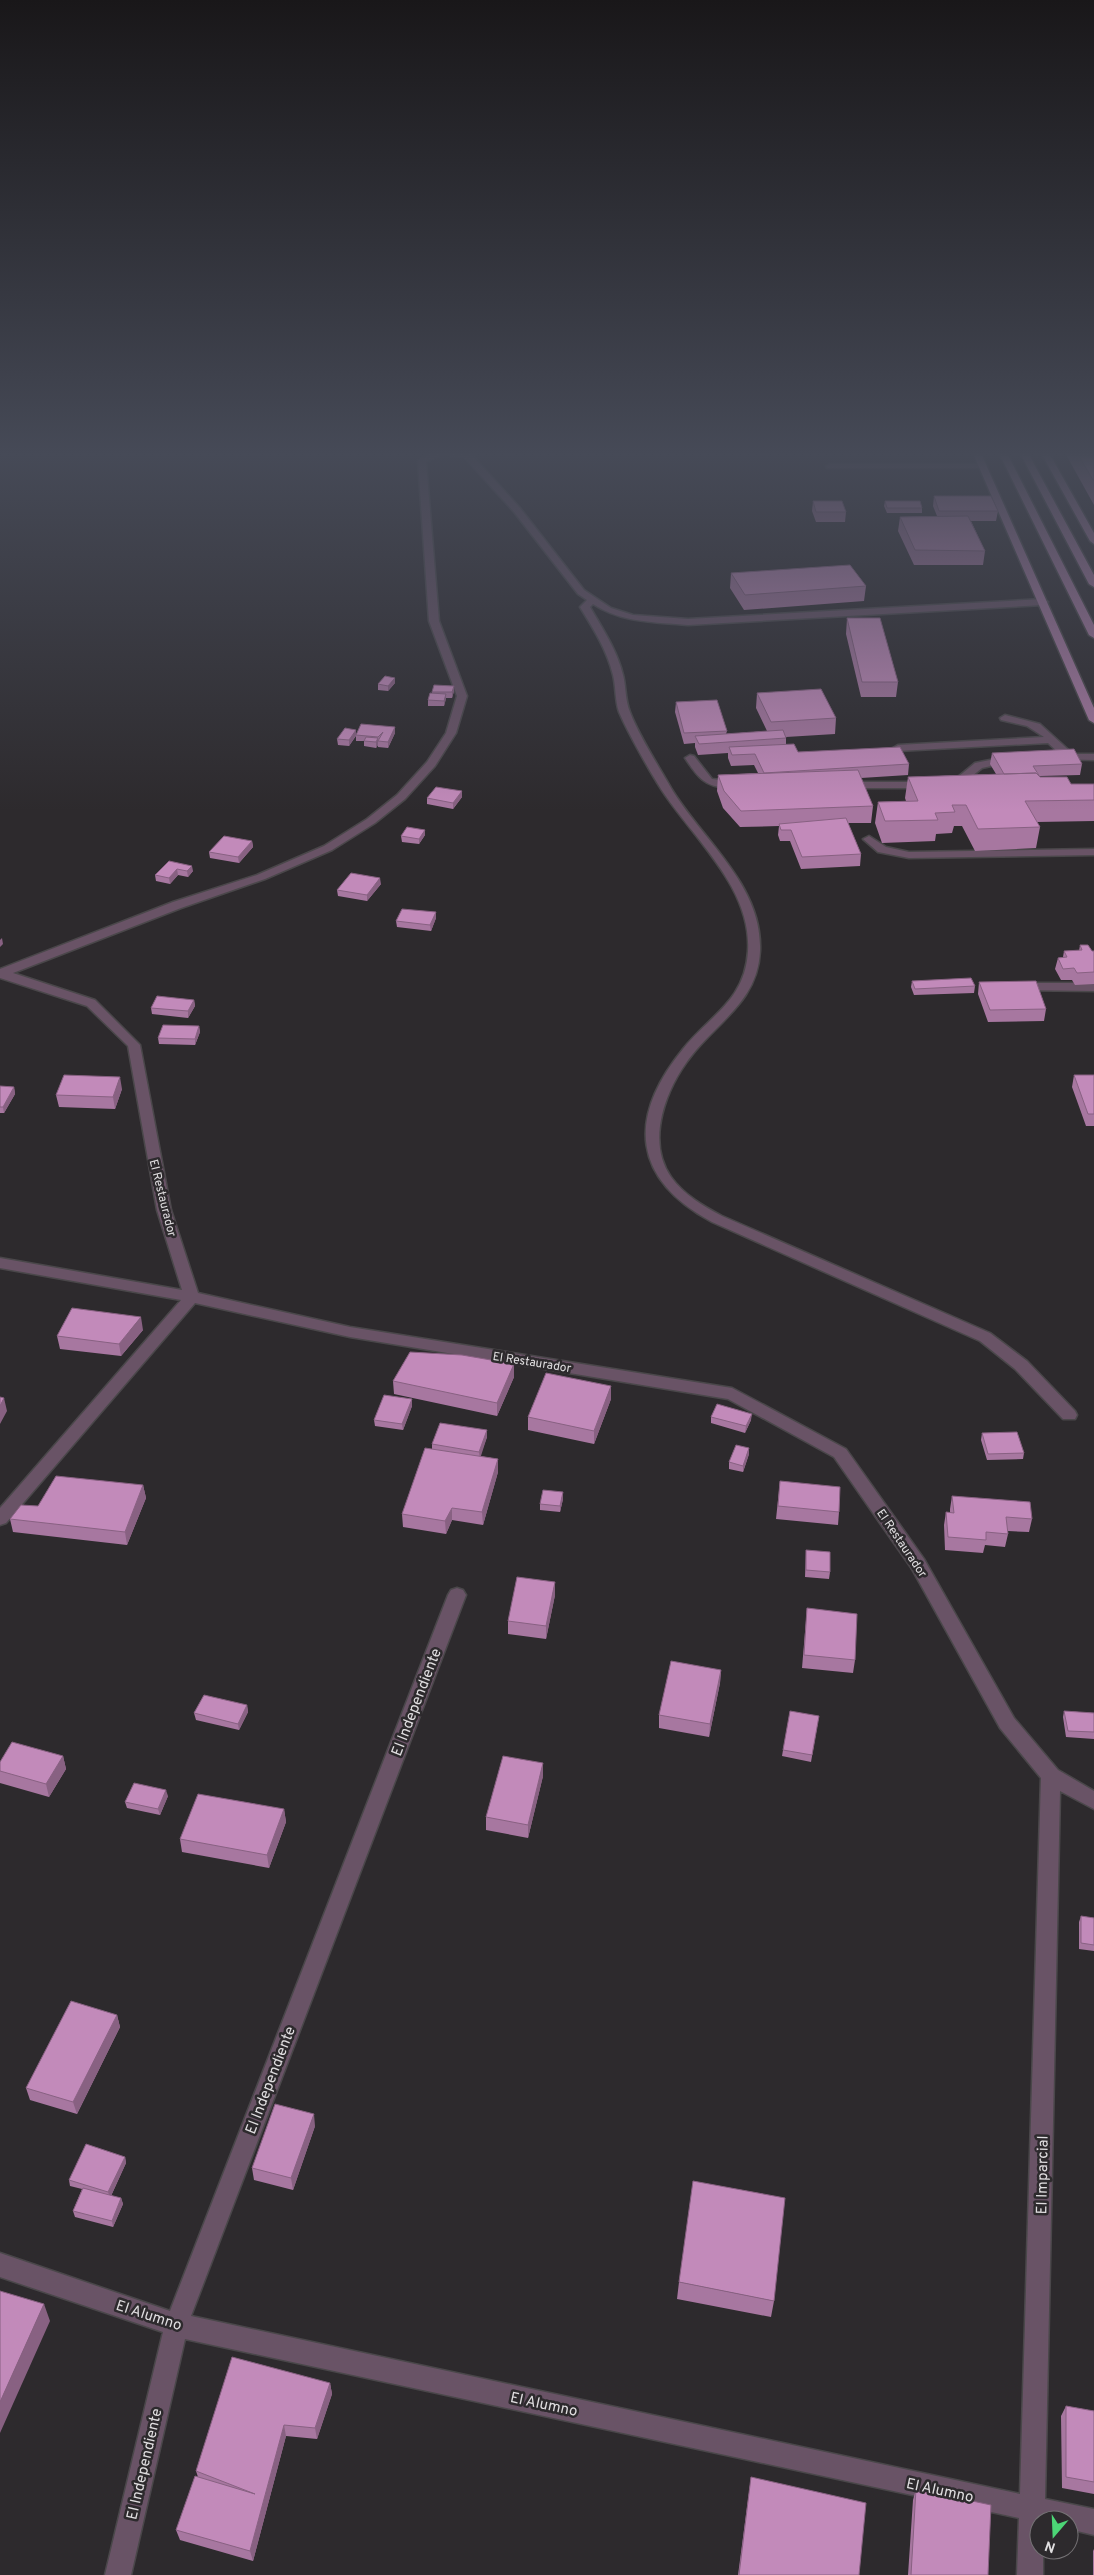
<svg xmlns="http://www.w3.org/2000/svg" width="1094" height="2575" viewBox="0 0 1094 2575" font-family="Overpass,sans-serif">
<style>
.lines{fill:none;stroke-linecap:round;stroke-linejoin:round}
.minor-casing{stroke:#4a474a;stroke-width:3}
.major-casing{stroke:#4a474a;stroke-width:3}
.minor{fill:#695366;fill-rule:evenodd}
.major{fill:#a678a0;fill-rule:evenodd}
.wall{fill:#a777a0}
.shaded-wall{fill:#886182}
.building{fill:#c28aba;stroke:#886182}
.labels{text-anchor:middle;stroke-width:5;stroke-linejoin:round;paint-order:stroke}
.street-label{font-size:12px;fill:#e0dee0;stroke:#2d2a2d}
.near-street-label{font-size:15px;fill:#e0dee0;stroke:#2d2a2d}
</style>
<rect width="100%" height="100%" fill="#2d2a2d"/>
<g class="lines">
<defs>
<path id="minor" d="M434,451h27l9,2 50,55 64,82 27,18 22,7 55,4 355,-20 5,3 -5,3 -355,20c-33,-3 -66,-2 -95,-21l-3,3c12,21 27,43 33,68 3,11 2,25 7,37 9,24 28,53 41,76 31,52 92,97 89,163 -2,49 -41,70 -68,104 -25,31 -47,85 -21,122 13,18 32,29 51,39l268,117 37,28 48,50 2,4 -2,4h-12l-48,-50 -35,-28 -268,-119c-80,-43 -85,-104 -29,-173 27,-34 62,-48 65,-98 4,-62 -53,-111 -85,-159 -13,-20 -35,-59 -44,-80 -4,-11 -3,-25 -6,-37 -6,-25 -20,-47 -33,-68l7,-7 -9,-6 -64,-82 -50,-55 -21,-3 -17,8 13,159 28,75 -11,37 -21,33 -30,33 -30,24 -43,27 -67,29 -84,29 -168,65 82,27 45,45 31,165 27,83 152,34 382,61 114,61 78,110 90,159 44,52 36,21v18l-34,-18 -15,708 49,10v26l-25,-6v-9h-30v30h4v25h-26l2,-57 -834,-179 -54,236h-26l58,-243 -163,-55v-24l170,58 278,-716 3,-5 6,-2 6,2 3,5 -275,721 829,178 21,-716 -41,-50 -88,-159 -78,-112 -106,-58 -378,-62 -155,-34 -189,220 -6,2v-17l181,-208 -181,-32v-10l182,32 -25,-80 -29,-164 -41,-40 -87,-28v-9l173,-67 84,-27 67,-29 43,-27 30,-24 30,-33 19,-29 11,-37 -28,-75 -11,-160z
M830,464h153l4,2 -4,2h-156l-1,-2z
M1005,715l35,9 33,30h21v6l-40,-1v-4l6,-1 -12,-11 -150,8 -5,-3 5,-3 146,-8 -17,-11 -26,-6 -1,-2z
M690,755l4,1 18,23 25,3 5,3c-4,4 -8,3 -14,3 -24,-1 -31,-12 -43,-30z
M1010,756l4,1v4l-32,7 -16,13 -31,7h-90l-5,-3 5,-3h90l23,-5 17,-14z
M869,836l17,11 23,5 185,-3v6l-185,3 -31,-6 -15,-13z
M1018,983h76v8l-80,-1 -2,-3 2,-3z"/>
<path id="major" d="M972,451h8l114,257v15l-5,-3z
M998,451h8l88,174v13l-5,-3z
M1019,451h8l67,124v12l-5,-3z
M1040,451h8l46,82v11l-4,-3z"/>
</defs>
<use href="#minor" class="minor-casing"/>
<use href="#major" class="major-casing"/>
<use href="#minor" class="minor"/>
<use href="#major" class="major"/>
</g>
<path class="wall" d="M1064,451h30v54z
M934,496l64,15 -2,10h-25l14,30 -2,14h-69l-16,-34 2,-14 37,-1 -4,-10z
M813,501l33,11 -1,10h-29l-4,-11z
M885,501l37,7v5h-35l-3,-7z
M731,573l135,13 -2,15 -120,9 -14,-22z
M847,618l51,64 -2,15h-35l-15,-63z
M395,683l-7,8 -10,-1v-6z
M454,686v5l-2,7h-6l-2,8h-16v-6l4,-7v-1z
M757,693l79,25 -1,16 -49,3v7l12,8 111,12 -1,11 -47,3 12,28 -2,17h-23l13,31 -1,12 -59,3 -11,-28h-10l-2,-6 1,-9 -39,1 -17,-19 -6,-17 1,-16 40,-2 -4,-8 -23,1 -3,-8v-5l-30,2 -3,-8v-4l-11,1 -9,-32 1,-10 51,29 -1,3 41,-3 -11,-23z
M395,727v6l-7,15 -10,-1v-2l-2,3 -12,-2v-5h-8v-5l-7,10 -11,-1 -1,-6 19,-9v4z
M992,753l90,11 -2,11 -40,1v1l31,7h23v37l-57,1 3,5 -4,21 -61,3 -13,-25h-8l-2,7 -16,1 -1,7 -53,2 -7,-20 3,-21 28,-1 -1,-3 3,-21 88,-3 -6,-10z
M462,791v6l-9,12 -26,-5v-6z
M425,835l-6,9 -17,-2 -1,-6z
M252,841l1,6 -14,16 -29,-5 -1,-6z
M169,861l24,10 -5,6 -10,-2 -8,9 -14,-3 -1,-6z
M381,884l-14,17 -29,-5 -1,-6z
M436,912v6l-5,13 -34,-4 -1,-6z
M1080,945l12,6h2v33l-19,1 -3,-5h-11l-6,-11 3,-11 5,-1 1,-6h15z
M912,981l63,5 -1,7 -60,2 -3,-8z
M979,982l67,27 -2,12 -56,1 -10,-28z
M194,1000l1,6 -7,12 -36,-4 -1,-6z
M199,1026l1,6 -5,13 -36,-1 -1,-6z
M1074,1075h20v51h-8l-14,-39z
M0,1086l14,1 1,7 -11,19h-4z
M122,1089l-7,20 -56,-2 -3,-12z
M143,1330l-22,26 -61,-7 -3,-13z
M514,1377l-17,39 -103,-22 -1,-13z
M412,1399v7l-9,24 -28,-4 -1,-6z
M611,1399l-17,45 -66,-14v-13z
M711,1417l40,3 -6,13 -34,-10z
M487,1430v7l-7,19 18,3v13l-15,53 -31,-5 -6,14 -43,-7 -1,-13 30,-65v-5z
M982,1433l42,20 -1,6 -36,1 -6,-20z
M749,1454l-6,18 -14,-3v-7z
M780,1481l59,31 -1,13 -62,-6z
M143,1485l3,13 -19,47 -114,-13 -3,-13 28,-13z
M952,1496l80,23 -3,13 -21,-1v3l-3,13 -20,-2 -2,8 -38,-3 -1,-25 2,-13 4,1v-4z
M563,1499l-3,13 -20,-2v-6z
M806,1550l24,22 -1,7 -24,-2z
M555,1595l-9,44 -38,-5v-13z
M807,1608l48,52 -2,13 -51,-5z
M721,1670l-1,13 -11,54 -50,-9v-13z
M247,1705l1,7 -9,18 -43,-10 -2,-7z
M1064,1711l30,2v26l-28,-2 -3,-20z
M819,1716l-8,46 -29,-6 1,-6z
M63,1756l3,13 -17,28 -49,-14v-21z
M543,1776l-15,62 -42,-8v-13z
M168,1796l-8,19 -33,-7 -2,-6z
M284,1809l2,13 -17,46 -87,-16 -2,-13z
M1081,1916l13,2v33l-15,-2v-27z
M117,2015l3,12 -43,87 -47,-14 -4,-12z
M315,2126l-22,64 -39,-10 -2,-12z
M125,2157l1,6 -15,33 10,2 2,6 -10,23 -38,-10 -2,-6 9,-22 -12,-3 -1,-6z
M679,2282l95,19 -3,16 -94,-18z
M330,2383l2,11 -15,45 -31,-3 -33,125 -73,-21 -4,-10 22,-53 -2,-6z
M1066,2406l28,5v83l-32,-6 -1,-72z
M751,2477l108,98h-121z
M916,2489l72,86h-80l5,-75z
M1094,2549v26h-1v-24z"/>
<path class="shaded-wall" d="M395,678v5l-7,8v-5z
M454,686v5l-2,7v-6z
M446,694v5l-2,7v-5z
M395,727v6l-7,15v-6z
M356,730v5l-7,11v-6z
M378,738v7l-2,3v-6z
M462,791v6l-9,12v-6z
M425,830v5l-6,9v-5z
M252,841l1,6 -14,16 -1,-6z
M192,866l1,5 -5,6 -1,-6z
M177,869l1,6 -8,9 -1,-6z
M380,878l1,6 -14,17v-6z
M436,912v6l-5,13 -1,-6z
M2,938l1,6 -3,3v-7z
M194,1000l1,6 -7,12v-7z
M199,1026l1,6 -5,13v-6z
M120,1077l2,12 -7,20 -2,-12z
M14,1087l1,7 -11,19 -1,-6z
M141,1317l2,13 -22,26 -2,-12z
M514,1364v13l-17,39v-13z
M611,1386v13l-17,45v-13z
M4,1398l3,13 -7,13v-18z
M412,1399v7l-9,24 -1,-6z
M752,1414l-1,6 -6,13 1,-7z
M487,1430v7l-7,22 -1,-7z
M749,1448v6l-6,18v-6z
M498,1459v13l-15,53 -1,-13z
M143,1485l3,13 -19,47 -2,-13z
M563,1492v7l-3,13v-6z
M452,1508v12l-6,14 -1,-13z
M555,1582v13l-9,44v-13z
M721,1670l-1,13 -11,54 1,-13z
M247,1705l1,7 -9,18 -1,-6z
M63,1756l3,13 -17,28 -3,-13z
M543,1763v13l-15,62v-13z
M166,1790l2,6 -8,19 -2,-6z
M284,1809l2,13 -17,46 -2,-13z
M117,2015l3,12 -43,87 -4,-12z
M314,2114l1,12 -22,64 -2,-12z
M125,2157l1,6 -16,35 -2,-6z
M121,2198l2,6 -10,23 -1,-6z
M44,2304l6,17 -50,112v-31z
M330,2383l2,11 -15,45 -2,-11z
M284,2425l2,11 -33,125 -3,-10z"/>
<path class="building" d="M1076,451h18v29h-1z
M934,496h57l7,15h-59z
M813,501h29l4,11h-30z
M885,501h35l2,7h-35z
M968,516l17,35 -70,-1 -15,-33z
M850,565l16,21 -121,9 -14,-22z
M847,618h33l18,64h-36z
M385,676l10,2 -7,8 -10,-2z
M434,685l20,1 -2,6h-20z
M821,689l15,29 -65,4 -14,-29z
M430,693l16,1 -2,7 -16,-1z
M717,700l10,31 -43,2 -8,-31z
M361,724l34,3 -7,15 -10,-1 5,-9 -5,5 -22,-2z
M345,728l11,2 -7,10 -12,-1z
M783,730l3,8 -87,6 -4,-8z
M366,737l12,1 -2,4 -12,-1z
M794,744l4,8 102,-5 9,17 -145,9 -9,-19 -23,1 -3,-8z
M1074,749l8,15 -49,2 7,11 -4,-4 -32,1 -12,-21z
M858,770l15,36 -132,5 -17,-20 -6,-16z
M1036,773l4,4h27l4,7h23v16l-69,1 15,26 -62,2 -12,-24h-14l3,7 -20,1 3,7 -53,1 -7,-19 40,-1 -10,-24z
M436,787l26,4 -9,12 -26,-5z
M846,818l15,36 -59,3 -11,-27h-10l-2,-6z
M407,827l18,3 -6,9 -18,-3z
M224,836l28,5 -14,16 -29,-5z
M169,861l23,5 -5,5 -10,-2 -8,9 -14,-3z
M351,873l29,5 -13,17 -30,-5z
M402,909l34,3 -6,13 -34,-4z
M1080,945h8l4,6h2v21l-17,1 -3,-5 -11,1 -5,-11 9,-1 -3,-6 18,-1z
M971,978l4,8 -60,3 -3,-8z
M1036,981l10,28 -56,1 -11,-28z
M157,996l37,4 -6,11 -37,-3z
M163,1025l36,1 -4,13 -37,-1z
M64,1075l56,2 -7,20 -57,-2z
M1074,1075h20v39h-6z
M0,1086l14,1 -11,20h-3z
M72,1308l69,9 -22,27 -62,-8z
M410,1352l52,3 52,9 -17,39 -104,-22z
M546,1373l65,13 -17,45 -66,-14z
M384,1395l28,4 -10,25 -28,-4z
M0,1397l4,1 -4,8z
M717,1404l35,10 -6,12 -35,-9z
M440,1423l47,7 -8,22 -47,-8z
M1017,1432l7,21 -36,1 -6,-21z
M736,1445l13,3 -6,18 -14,-4z
M425,1448l73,11 -16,53 -30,-4 -7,13 -43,-7z
M56,1476l87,9 -18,47 -115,-13 11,-14 17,1z
M780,1481l60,6 -1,25 -61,-6z
M543,1490l20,2 -3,14 -20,-2z
M952,1496l78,6 2,17 -26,-2 2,17 -22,-2v8l-38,-3 -2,-25 8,1z
M806,1550l24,2v20l-24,-2z
M517,1577l38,5 -9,44 -38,-5z
M807,1608l50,6 -2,46 -51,-5z
M671,1661l50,9 -11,54 -51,-9z
M204,1695l43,10 -9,19 -44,-11z
M790,1711l29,5 -7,39 -29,-5z
M1064,1711l30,2v19l-26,-1z
M12,1742l51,14 -17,28 -46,-13v-9z
M503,1756l40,7 -15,62 -42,-8z
M134,1783l32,7 -8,19 -33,-7z
M198,1794l86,15 -17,46 -87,-16z
M1081,1916l13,2v27l-13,-2z
M71,2001l46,14 -44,87 -47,-14z
M275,2104l39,10 -23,64 -39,-10z
M86,2144l39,13 -17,35 -39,-12z
M693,2181l92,17 -11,103 -95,-19z
M83,2188l38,10 -9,23 -39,-10z
M0,2291l44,13 -44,98z
M232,2357l98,26 -15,45 -31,-3 -34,126 -74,-21 19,-54 60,18 -59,-23z
M1066,2406l28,5v71l-28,-5z
M751,2477l115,26 -7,72h-120z
M916,2489l75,16 -3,70h-77z"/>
<linearGradient id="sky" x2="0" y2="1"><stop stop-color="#191719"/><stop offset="0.56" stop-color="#464a57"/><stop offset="1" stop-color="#464a57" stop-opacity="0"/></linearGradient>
<rect width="1094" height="811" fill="url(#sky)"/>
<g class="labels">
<g class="street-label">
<text transform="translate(163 1198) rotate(76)" y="4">El Restaurador</text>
<text transform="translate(532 1362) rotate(9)" y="4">El Restaurador</text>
<text transform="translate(902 1543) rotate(56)" y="4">El Restaurador</text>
</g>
<g class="near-street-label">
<text transform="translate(416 1702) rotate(-69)" y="5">El Independiente</text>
<text transform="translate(270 2080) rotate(-69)" y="5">El Independiente</text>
<text transform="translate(1042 2175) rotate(-89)" y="5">El Imparcial</text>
<text transform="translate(149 2315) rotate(18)" y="5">El Alumno</text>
<text transform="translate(544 2404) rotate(12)" y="5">El Alumno</text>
<text transform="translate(144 2464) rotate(-77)" y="5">El Independiente</text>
<text transform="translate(940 2490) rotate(12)" y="5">El Alumno</text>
</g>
</g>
<g transform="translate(1054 2535) rotate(199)"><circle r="24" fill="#2d2a2d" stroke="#757275"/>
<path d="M0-4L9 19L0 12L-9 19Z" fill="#4cd676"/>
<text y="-8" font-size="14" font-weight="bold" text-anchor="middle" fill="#e0dee0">N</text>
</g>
</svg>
